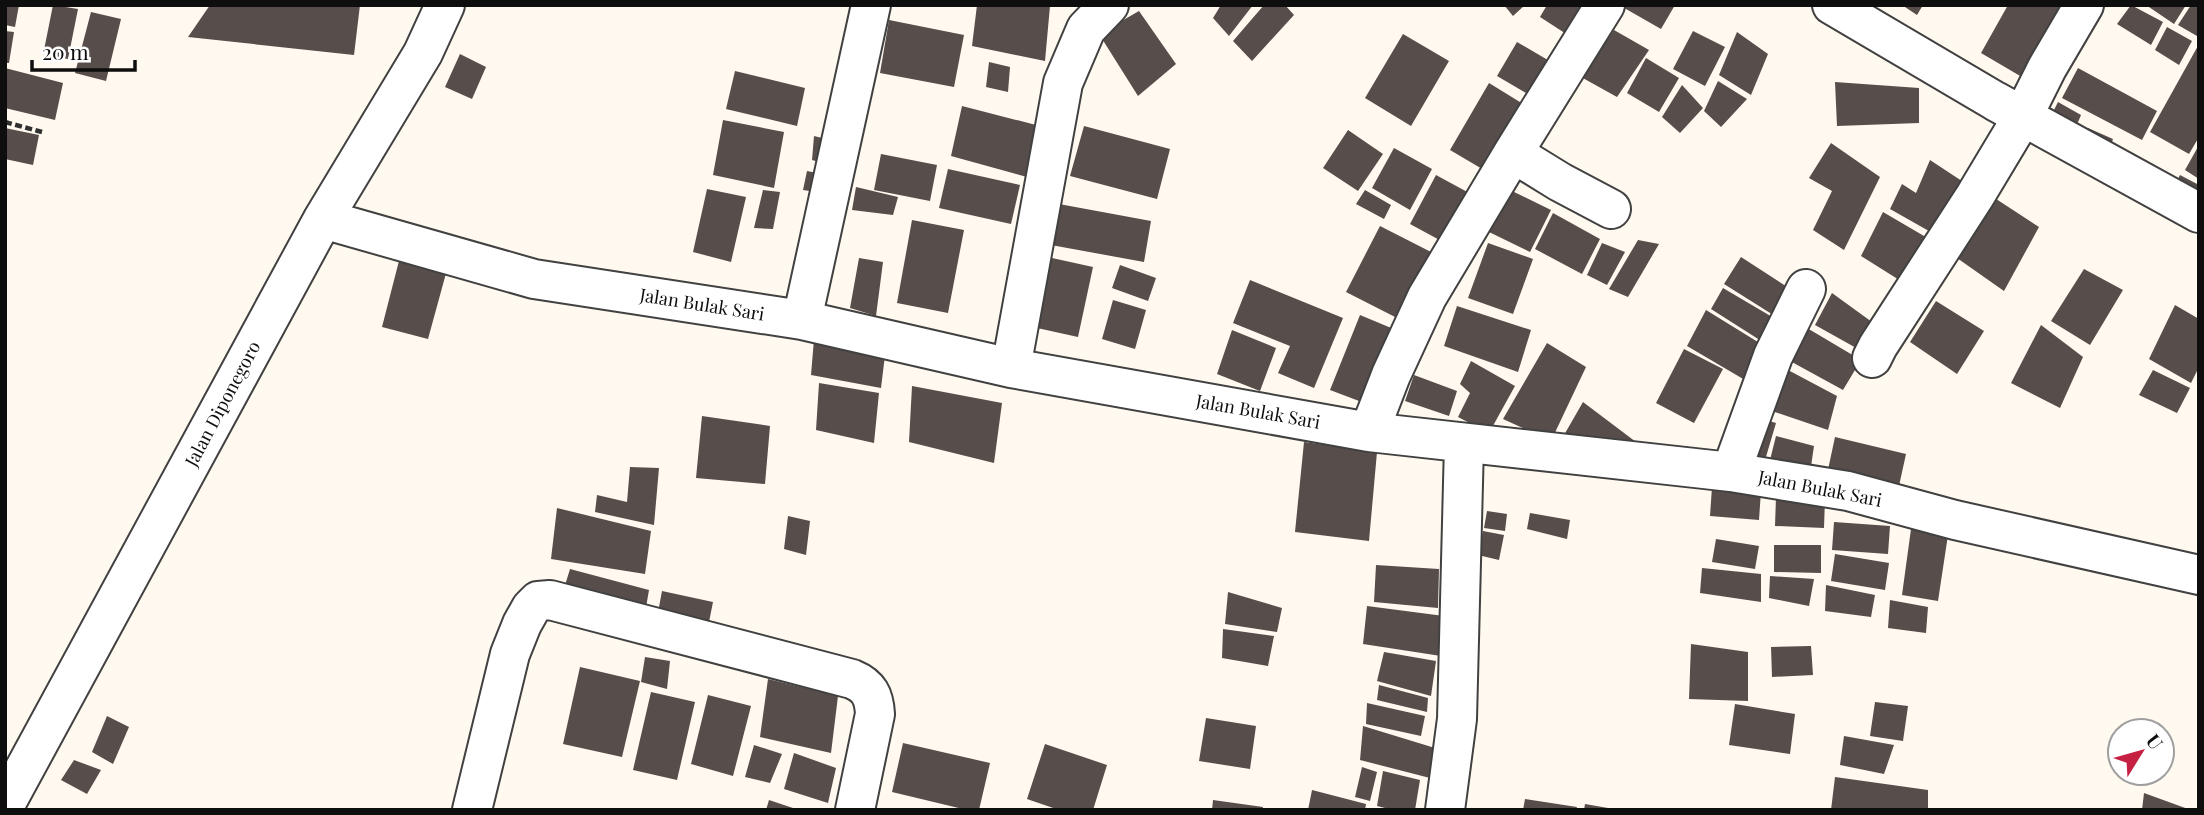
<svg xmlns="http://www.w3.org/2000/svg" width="2204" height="815" viewBox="0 0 2204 815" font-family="'Playfair Display',serif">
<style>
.building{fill:#574d4a}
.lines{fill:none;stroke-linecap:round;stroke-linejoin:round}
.minor-casing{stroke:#414141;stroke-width:42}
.path{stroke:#303030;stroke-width:4.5;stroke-dasharray:7 3.5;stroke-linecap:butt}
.minor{stroke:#fff;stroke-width:38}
.labels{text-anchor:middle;stroke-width:7;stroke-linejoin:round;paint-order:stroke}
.street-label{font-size:18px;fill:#0e0e0e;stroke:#fff}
</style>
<rect width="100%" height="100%" fill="#fff9ef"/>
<path class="building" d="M5,5h14l-4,22 -10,-2z
M53,5l25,4 -10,50 -25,-4z
M210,5h150l-6,50 -166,-18z
M977,5l73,1 -5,55 -73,-15z
M1221,5h32l-24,31 -16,-18z
M1264,5h21l9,10 -42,46 -19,-20z
M1504,5h21l-12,11z
M1547,5h48l-21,34 -34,-22z
M1619,5h56l-14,24z
M1902,5h21l-6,10z
M2008,5h61l-42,75 -46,-27z
M2131,5l32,17 -12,23 -34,-21z
M2146,5h40l-12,19z
M2191,5h8v27l-2,4 -19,-11z
M1139,11l37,53 -38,32 -39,-62z
M91,12l30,7 -15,62 -31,-8z
M889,20l75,15 -10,52 -74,-14z
M2167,27l25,14 -13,24 -24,-15z
M1614,30l35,20 -32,47 -36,-20z
M5,31l9,1 -5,31h-4z
M1693,31l32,16 -20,39 -32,-17z
M1737,32l31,22 -17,41 -32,-20z
M1403,34l46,27 -38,65 -46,-28z
M1517,42l41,24 -20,34 -41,-24z
M2199,44v93l-10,17 -39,-22z
M460,54l26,13 -14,32 -27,-12z
M1646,58l33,20 -20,34 -32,-19z
M989,62l21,5 -2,25 -22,-5z
M5,68l58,15 -8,37 -50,-12z
M2078,68l79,43 -15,29 -80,-42z
M735,71l70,17 -8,38 -71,-17z
M1718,81l29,18 -26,28 -17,-16z
M1835,82l84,6v35l-82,3z
M1489,83l39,24 -39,66 -39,-23z
M1682,85l21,23 -23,25 -18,-16z
M2058,102l23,13 -8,19 -25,-12z
M962,106l74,19 -9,52 -76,-21z
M723,120l61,12 -10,56 -61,-13z
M1084,126l86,23 -13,50 -87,-23z
M5,128l34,7 -6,30 -28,-6z
M2088,128l25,11 -7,19 -25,-13z
M1348,130l35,24 -25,37 -35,-23z
M814,136l20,5 -4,24 -18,-5z
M1831,143l49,34 -36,73 -31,-20 19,-39 -23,-13z
M2199,145v34l-14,-9z
M1394,148l38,21 -22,41 -38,-22z
M881,154l56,11 -7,36 -56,-11z
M1930,160l41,27 -28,52 -53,-30 12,-25 14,9z
M948,169l72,16 -9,39 -72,-16z
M807,171l20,4 -3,18 -21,-3z
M1436,175l35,19 -26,49 -35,-19z
M2180,175l19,10v21l-28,-13z
M856,187l42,10 -5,18 -41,-5z
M707,189l39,8 -15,65 -38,-10z
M763,190l17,2 -7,37 -19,-1z
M1365,190l26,15 -7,14 -28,-15z
M1510,190l41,20 -21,42 -41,-20z
M1987,193l52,34 -35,64 -57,-40z
M1059,204l92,17 -7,41 -93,-17z
M1883,212l53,31 -24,45 -51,-32z
M1553,213l47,26 -18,35 -47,-25z
M912,220l52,10 -16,83 -51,-10z
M1380,226l53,27 -34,66 -53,-27z
M1638,240l21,4 -31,53 -19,-8z
M1488,243l45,16 -20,55 -45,-16z
M1602,243l23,9 -18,33 -20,-10z
M401,253l47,13 -20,73 -46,-12z
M1043,256l50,11 -15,70 -50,-11z
M1741,257l54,35 -14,28 -57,-36z
M859,258l24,4 -7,54 -26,-8z
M1120,265l36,13 -8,23 -36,-13z
M2084,269l39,21 -33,55 -39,-24z
M1250,280l93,38 -29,70 -36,-15 12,-27 -57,-23z
M1723,288l56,33 -13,23 -55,-35z
M1832,293l51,37 -16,24 -52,-29z
M1113,300l33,10 -11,39 -33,-10z
M1936,301l48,30 -27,43 -47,-32z
M2175,305l24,14v48l-8,16 -42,-24z
M1457,306l74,24 -13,42 -74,-26z
M1706,310l60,37 -16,36 -63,-37z
M1360,315l36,15 -29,74 -37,-14z
M2041,325l42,32 -23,51 -49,-25z
M1807,328l54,32 -18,30 -53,-29z
M1232,330l44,18 -16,43 -43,-17z
M814,339l71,16 -4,33 -70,-13z
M1547,343l39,24 -35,74 -48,-22z
M1684,349l39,20 -29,54 -38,-20z
M1471,361l44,25 -26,47 -31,-16 12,-24 -10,-9z
M1788,370l49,26 -9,34 -56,-19z
M2153,370l37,18 -13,25 -38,-18z
M1414,375l43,16 -8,25 -44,-15z
M819,383l60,10 -5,50 -58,-13z
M912,386l90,17 -8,60 -85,-21z
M1583,402l53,40 -7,12 -69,-12z
M702,416l68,10 -5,58 -69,-6z
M1759,418l17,5 -13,44 -18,-5z
M1776,436l38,10 -5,34 -42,-8z
M1835,437l71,17 -9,41 -71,-16z
M1304,442l73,10 -8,89 -74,-9z
M630,467l29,1 -5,57 -59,-13 2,-17 30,7z
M1712,487l49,4 -2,29 -49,-4z
M1776,497l49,1 -1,30 -49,-2z
M557,508l94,23 -6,43 -94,-15z
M1487,511l20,3 -2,17 -21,-3z
M1530,513l40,7 -3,19 -40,-10z
M788,516l22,5 -4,34 -22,-6z
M1834,522l56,4 -2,28 -56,-4z
M1911,529l37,6 -10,66 -36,-6z
M1483,531l21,4 -5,25 -21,-5z
M1716,539l43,7 -4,23 -43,-7z
M1774,545h47v28l-47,-1z
M1835,554l54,9 -4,27 -54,-9z
M1376,565l63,4 -1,39 -64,-6z
M1702,568l59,6v28l-61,-9z
M570,569l79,21 -5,29 -82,-24z
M1770,576l44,3 -5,27 -40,-8z
M1826,585l49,10 -4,22 -46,-6z
M662,591l51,11 -7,35 -50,-14z
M1228,592l54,16 -5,24 -52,-8z
M1890,600l38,7 -2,26 -38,-5z
M1367,606l77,10 -3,40 -78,-12z
M1223,629l51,7 -6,30 -46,-8z
M1691,644l57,8v49l-59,-2z
M1811,646l2,29 -41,2 -1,-30z
M1384,652l52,9 -5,35 -54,-15z
M645,657l25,4 -3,28 -26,-7z
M580,667l60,14 -18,76 -59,-13z
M768,679l70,17 -7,57 -71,-16z
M1379,685l49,13 -1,14 -50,-12z
M651,692l44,10 -18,78 -44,-10z
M708,695l43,11 -18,70 -42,-12z
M1875,702l33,4 -5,35 -33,-5z
M1367,703l58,13 -4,20 -55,-12z
M1735,704l60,10 -5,40 -61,-9z
M107,716l22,11 -16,37 -21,-12z
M1206,718l50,8 -6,43 -51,-8z
M1363,726l72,22 -5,30 -70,-18z
M1844,736l50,9 -10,29 -44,-9z
M903,743l87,20 -11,47h-12l-75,-18z
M1045,744l62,21 -14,45h-34l-32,-11z
M754,745l28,9 -12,29 -25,-6z
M794,753l42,15 -8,35 -44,-14z
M74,760l27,10 -14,24 -26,-14z
M1362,767l15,5 -7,29 -15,-4z
M1383,771l37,9 -5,30h-22l-16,-4z
M1835,777l93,13v20h-97z
M1312,790l54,14 -1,6h-57z
M2144,793l44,16v1h-46z
M1525,799l52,8 -1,3h-53z
M769,800l27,9v1h-30z
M1213,800l50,7 -1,3h-50z
M1585,804l23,4 -1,2h-23z"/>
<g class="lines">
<defs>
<path id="minor" d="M1832,5l163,96 204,112
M1513,153l47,29 51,27
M323,219l211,60 268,41 209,48 358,64 362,40 117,19 107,29 244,55
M802,320l69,-315
M1872,358l6,-12 97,-150 48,-80 24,-48 37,-63
M1011,368l52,-285 23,-54 23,-24
M1369,432l22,-57 36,-78 86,-144 92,-148
M1731,472l42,-116 33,-67
M5,805l318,-586 100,-166 22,-48
M472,810l38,-156 12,-30 9,-16 7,-7 12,-1 302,79c17,7 22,17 23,35l-20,96
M1445,810l12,-91 7,-275"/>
</defs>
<use href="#minor" class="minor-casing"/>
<path class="path" d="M5,122l37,10"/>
<use href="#minor" class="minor"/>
</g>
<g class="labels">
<g class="street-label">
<text transform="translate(702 305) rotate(9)" y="6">Jalan Bulak Sari</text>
<text transform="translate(223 404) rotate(-62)" y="6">Jalan Diponegoro</text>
<text transform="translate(1258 412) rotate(10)" y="6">Jalan Bulak Sari</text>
<text transform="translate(1820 489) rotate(11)" y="6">Jalan Bulak Sari</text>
</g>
</g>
<rect width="2204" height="815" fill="none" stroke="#0e0e0e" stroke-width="14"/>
<g transform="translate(2141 752) rotate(53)"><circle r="33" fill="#ffffff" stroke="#9f9f9f" stroke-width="2"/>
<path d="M0-5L12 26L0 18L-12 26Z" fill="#c51f41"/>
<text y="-10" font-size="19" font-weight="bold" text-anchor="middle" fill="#0e0e0e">U</text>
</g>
<path d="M32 60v10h103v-10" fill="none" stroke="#0e0e0e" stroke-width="3.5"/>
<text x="42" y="60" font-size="21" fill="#0e0e0e" stroke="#ffffff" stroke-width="5" paint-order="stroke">20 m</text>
</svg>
